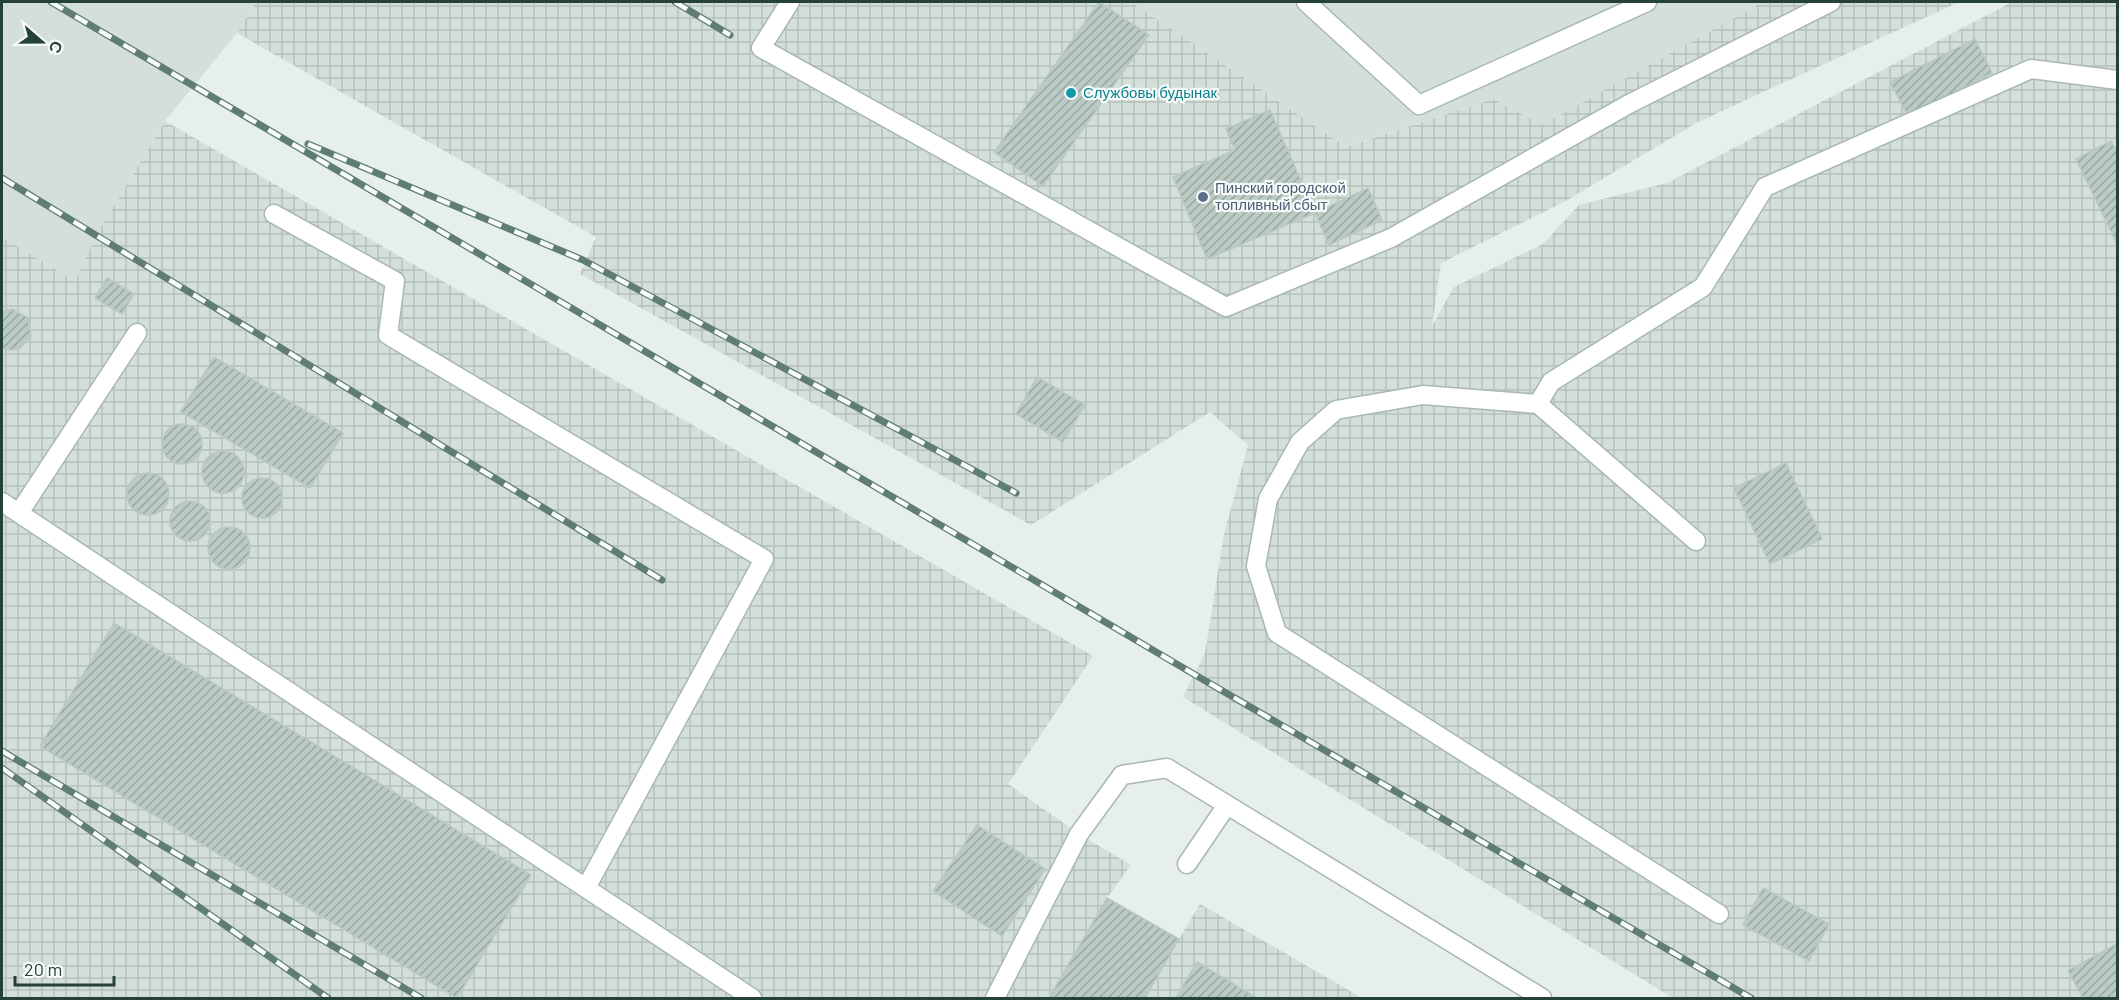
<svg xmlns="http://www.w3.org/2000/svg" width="2119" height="1000" viewBox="0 0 2119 1000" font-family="Barlow,sans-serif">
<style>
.built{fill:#d4dfda}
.industrial{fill:url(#industrial-grid)}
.building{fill:url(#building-hatch);stroke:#b8c9c2;stroke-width:1.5}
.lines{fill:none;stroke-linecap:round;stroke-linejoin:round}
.minor-casing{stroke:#a8b8b2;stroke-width:21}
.minor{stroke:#fff;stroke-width:18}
.rail-casing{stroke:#5f7d75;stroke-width:7}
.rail{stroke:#f7fbf9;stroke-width:4.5;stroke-dasharray:14;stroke-linecap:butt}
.culture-dot{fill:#0f9aa8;stroke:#f7fbf9;stroke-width:2}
.service-dot{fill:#5c6f8a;stroke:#f7fbf9;stroke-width:2}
.labels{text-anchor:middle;stroke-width:4.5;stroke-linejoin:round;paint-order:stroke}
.culture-label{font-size:15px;fill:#0d838f;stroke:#f7fbf9;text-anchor:start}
.service-label{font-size:15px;fill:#4e5e75;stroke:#f7fbf9;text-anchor:start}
</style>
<defs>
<pattern id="industrial-grid" width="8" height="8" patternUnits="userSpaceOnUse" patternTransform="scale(1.5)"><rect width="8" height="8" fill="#d4dfda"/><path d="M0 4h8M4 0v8" fill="none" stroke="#b6c1bc"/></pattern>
<pattern id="building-hatch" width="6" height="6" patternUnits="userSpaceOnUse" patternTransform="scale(1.5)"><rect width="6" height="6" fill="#bbcac4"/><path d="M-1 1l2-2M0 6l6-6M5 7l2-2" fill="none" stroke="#98a6a0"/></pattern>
</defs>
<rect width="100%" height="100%" fill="#e6efeb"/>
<path class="built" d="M2,2h254l-19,31 -72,88 -69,115 -21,45 -73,-44z
M1131,2h632l-221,124 -49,-27 -148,48z"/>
<path class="industrial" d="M256,2h875l215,145 147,-48 49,26 221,-123h196l-261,120 -134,80 -123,61 -9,63 22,-39 89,-43 36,-39 88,-22 345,-181h105v996h-444l-490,-301 22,-44 19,-119 24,-89 -38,-33 -179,113 -451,-251 16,-37 -359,-204z
M165,121l928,535 -85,128 71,50 52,31 -24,33 72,41 21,-35 162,94h-1360v-761l73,44 21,-45z"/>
<path class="building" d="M1099,2l50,33 -106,151 -49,-34z
M1975,39l17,34 -84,43 -18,-34z
M1270,110l45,103 -108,46 -34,-82 62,-27 -9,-21z
M2111,141l7,14v91l-42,-87z
M1368,188l14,32 -53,25 -14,-32z
M107,278l27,16 -12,20 -27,-16z
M12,309l16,9 3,18 -12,13 -9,1 -8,-2v-36z
M214,357l129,76 -33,55 -129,-76z
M1037,377l48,28 -22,37 -47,-28z
M162 444a20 20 0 1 1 40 0a20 20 0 1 1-40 0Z
M202 472a21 21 0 1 1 42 0a21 21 0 1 1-42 0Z
M1786,463l36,76 -52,25 -36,-76z
M127 494a21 21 0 1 1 42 0a21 21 0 1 1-42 0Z
M242 498a20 20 0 1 1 40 0a20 20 0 1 1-40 0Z
M170 521a20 20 0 1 1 40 0a20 20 0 1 1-40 0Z
M208 548a21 21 0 1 1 42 0a21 21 0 1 1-42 0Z
M114,623l417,252 -74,123 -417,-252z
M977,825l68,44 -43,67 -69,-45z
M1763,888l66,36 -20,37 -66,-36z
M1107,898l72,41 -34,59h-96z
M2118,943v55h-35l-15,-27z
M1197,962l60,36h-81z"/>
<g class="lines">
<defs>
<path id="minor" d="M790,2l-29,46 465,259 165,-69 238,-134 202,-102
M1306,2l113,103 228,-103
M274,214l121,67 -7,54 376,224 -178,329
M1538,404l-115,-9 -87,15 -36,32 -32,57 -12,67 21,67 442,281
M2,502l750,496
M19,513l118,-180
M1696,541l-158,-137 13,-22 152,-95 62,-100 266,-118 87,11
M1187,864l40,-59
M995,998l84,-164 43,-59 45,-7 375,230"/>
</defs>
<use href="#minor" class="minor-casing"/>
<use href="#minor" class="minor"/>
<defs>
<path id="rail" d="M51,2l1146,674 554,322
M675,2l55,33
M308,144l275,116 433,233
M2,178l660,402
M2,751l419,247
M2,768l326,230"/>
</defs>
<use href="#rail" class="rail-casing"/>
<use href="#rail" class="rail"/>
</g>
<circle class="culture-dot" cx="1071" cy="93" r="6"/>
<circle class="service-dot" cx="1203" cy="197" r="6"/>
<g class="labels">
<g class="culture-label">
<text x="1083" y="98">Службовы будынак</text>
</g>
<g class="service-label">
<text x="1215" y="193">Пинский городской<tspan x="1215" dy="17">топливный сбыт</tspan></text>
</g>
</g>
<rect width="2119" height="1000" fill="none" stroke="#24423a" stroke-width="6"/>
<g transform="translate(42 42) rotate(110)" stroke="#f7fbf9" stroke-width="4.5" paint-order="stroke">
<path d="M0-4.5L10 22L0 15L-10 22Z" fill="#24423a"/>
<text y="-9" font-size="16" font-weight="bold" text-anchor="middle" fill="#24423a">С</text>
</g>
<path d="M15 976v9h99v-9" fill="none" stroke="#24423a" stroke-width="3"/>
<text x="24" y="976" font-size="18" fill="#24423a" stroke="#f7fbf9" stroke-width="4.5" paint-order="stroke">20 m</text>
</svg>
